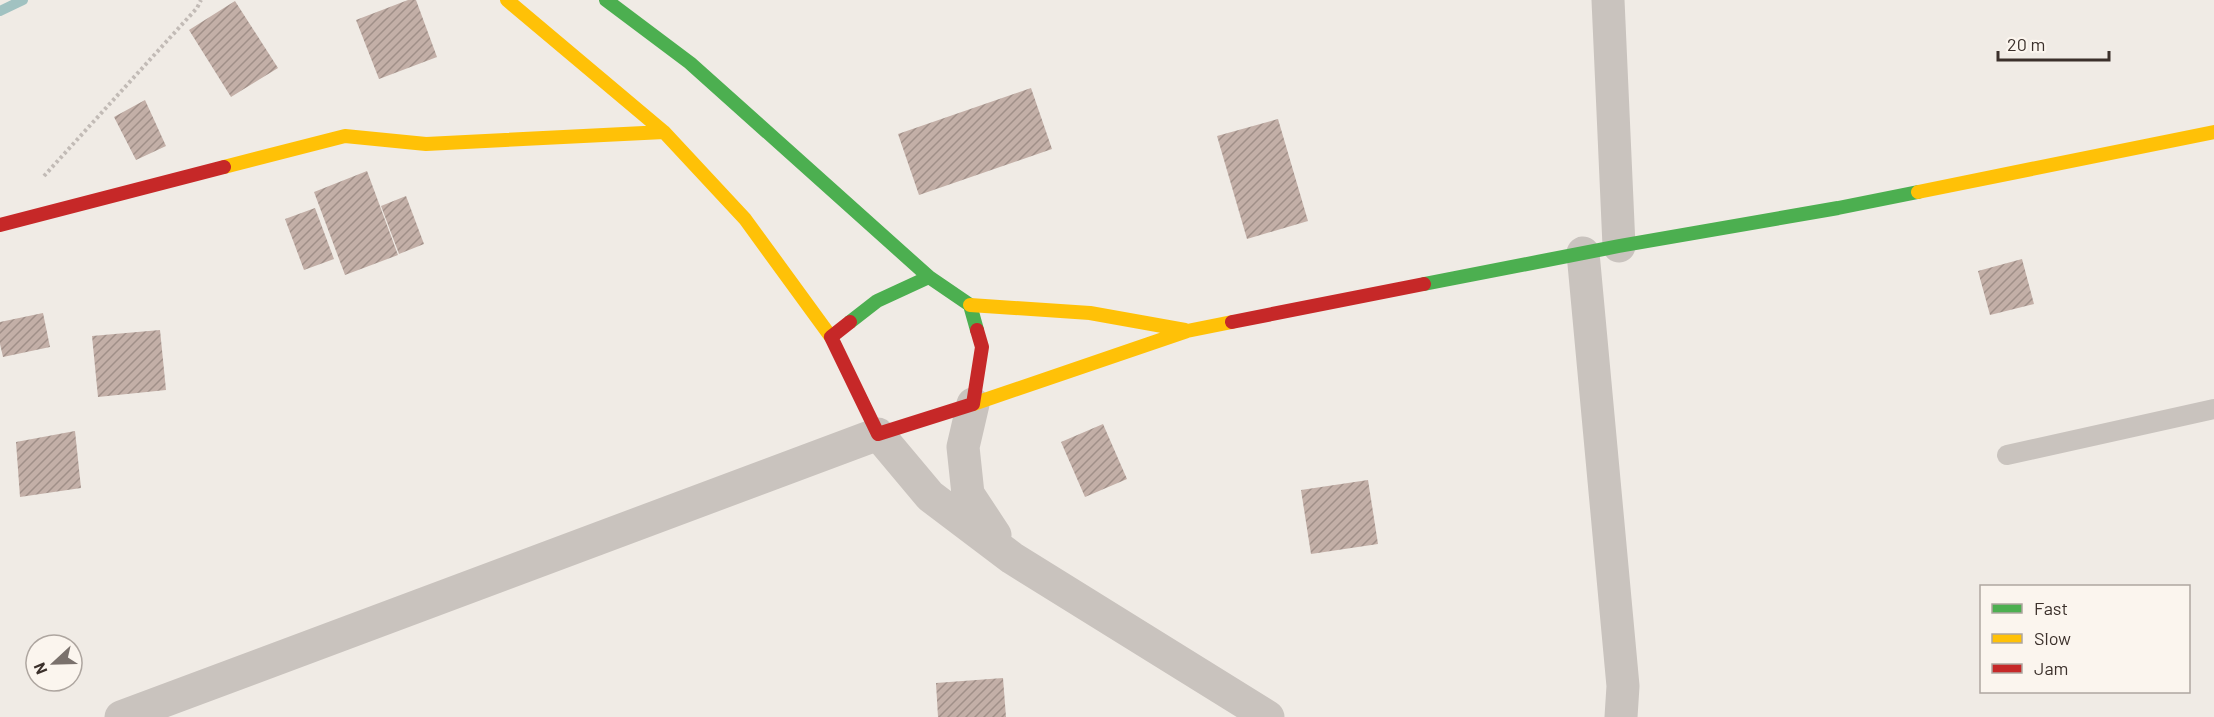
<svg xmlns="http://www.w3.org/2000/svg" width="2214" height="717" viewBox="0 0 2214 717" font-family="Barlow,sans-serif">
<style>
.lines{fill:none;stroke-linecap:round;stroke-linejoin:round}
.stream{stroke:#a1c2c1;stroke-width:10}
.building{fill:url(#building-hatch)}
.path{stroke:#c2bbb6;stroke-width:4;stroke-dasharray:3 3;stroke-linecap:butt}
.lane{stroke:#c9c3be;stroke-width:20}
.street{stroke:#c9c3be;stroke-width:33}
.fast{stroke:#4caf50;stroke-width:14}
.slow{stroke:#ffc107;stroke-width:14}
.jam{stroke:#c62828;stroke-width:14}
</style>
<defs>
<pattern id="building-hatch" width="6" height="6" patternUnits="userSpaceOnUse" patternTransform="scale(1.5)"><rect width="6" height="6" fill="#c3afa7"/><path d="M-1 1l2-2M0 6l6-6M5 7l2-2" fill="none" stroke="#a08f88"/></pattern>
</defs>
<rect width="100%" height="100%" fill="#f0ebe5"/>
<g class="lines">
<path class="stream" d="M0,11l23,-11"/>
</g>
<path class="building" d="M408,0h8l21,57 -58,22 -23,-59z
M235,1l43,67 -47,29 -42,-67z
M1031,88l21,61 -133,46 -21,-61z
M145,100l21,46 -30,14 -22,-43z
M1278,119l30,102 -61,18 -30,-103z
M367,171l31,84 -53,20 -31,-83z
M406,196l18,48 -25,10 -18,-48z
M315,208l19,51 -30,11 -19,-51z
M2022,259l12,45 -44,11 -12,-44z
M43,313l7,34 -47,10 -3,-13v-22z
M160,330l6,60 -68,7 -6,-61z
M1103,424l24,55 -42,18 -24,-55z
M75,431l6,57 -61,9 -4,-55z
M1368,480l10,64 -67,10 -10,-64z
M1003,678l3,39h-68l-2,-34z"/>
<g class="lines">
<path class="path" d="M44,176l153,-168 4,-8"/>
<path class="lane" d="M2007,455l207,-46"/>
<path class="street" d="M1608,0l11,246
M1583,253l40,433 -2,31
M973,404l-10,43 5,47 27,41
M121,717l757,-283 52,62 82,62 256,159"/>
<path class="fast" d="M606,0l84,63 239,214 41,28 7,25
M1424,284l195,-38 219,-38 80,-16
M850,322l27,-21 52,-24"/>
<path class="slow" d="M507,0l157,132 81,87 86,118
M224,167l121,-31 81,8 238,-12
M1918,192l296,-60
M970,305l120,8 95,17
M973,404l214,-73 45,-9"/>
<path class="jam" d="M0,225l224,-58
M850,322l-19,15 47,97 95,-30 9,-57 -5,-17
M1232,322l192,-38"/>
</g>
<rect x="1980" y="585" width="210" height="108" fill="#fbf5ee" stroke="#aea6a0" stroke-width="1.5"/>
<rect x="1992" y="604" width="30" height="9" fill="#4caf50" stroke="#aea6a0" stroke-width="1.5"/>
<text x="2034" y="615" font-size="18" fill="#3b302b">Fast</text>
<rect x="1992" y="634" width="30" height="9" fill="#ffc107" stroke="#aea6a0" stroke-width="1.5"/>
<text x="2034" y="645" font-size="18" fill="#3b302b">Slow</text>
<rect x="1992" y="664" width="30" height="9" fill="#c62828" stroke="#aea6a0" stroke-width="1.5"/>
<text x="2034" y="675" font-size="18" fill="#3b302b">Jam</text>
<g transform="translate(54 663) rotate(248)"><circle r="28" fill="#fbf5ee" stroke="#aea6a0" stroke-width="1.5"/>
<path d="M0-4.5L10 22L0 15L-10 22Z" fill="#7a716c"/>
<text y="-9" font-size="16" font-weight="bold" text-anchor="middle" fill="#3b302b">N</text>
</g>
<path d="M1998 51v9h111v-9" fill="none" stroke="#3b302b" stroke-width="3"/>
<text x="2007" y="51" font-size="18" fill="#3b302b" stroke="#fbf5ee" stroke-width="4.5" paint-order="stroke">20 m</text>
</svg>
